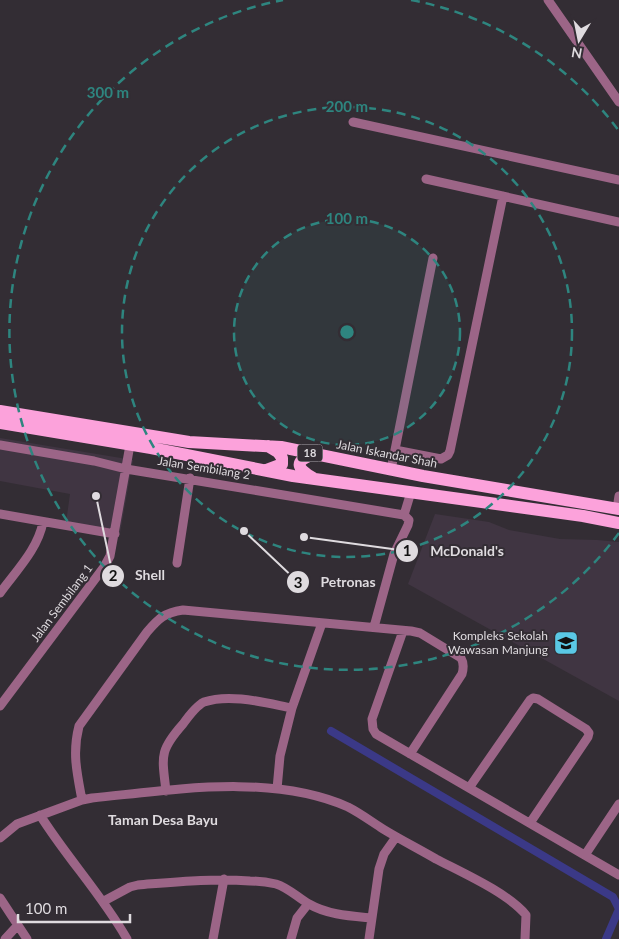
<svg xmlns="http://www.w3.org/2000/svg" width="619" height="939" viewBox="0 0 619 939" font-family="Lato,sans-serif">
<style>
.built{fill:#403542}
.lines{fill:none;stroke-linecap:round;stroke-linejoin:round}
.canal{stroke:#3b3987;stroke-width:8}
.street{stroke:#9c6587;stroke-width:9}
.primary{stroke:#fca2db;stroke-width:12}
.ring{fill:none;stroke:#2e857f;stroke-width:2.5;stroke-dasharray:9 6}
.labels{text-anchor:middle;stroke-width:4;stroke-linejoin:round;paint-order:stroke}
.shield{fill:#332d34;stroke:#aba7ac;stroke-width:1}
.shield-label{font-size:11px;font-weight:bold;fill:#dfdbdf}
.street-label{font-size:12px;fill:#dfdbdf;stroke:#332d34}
.poi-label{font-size:12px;fill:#dfdbdf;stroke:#332d34;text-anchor:end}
.neighbourhood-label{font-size:14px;font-weight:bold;fill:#dfdbdf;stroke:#332d34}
.centre{fill:#2e857f;stroke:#332d34;stroke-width:2.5}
.ring-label{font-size:15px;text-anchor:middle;font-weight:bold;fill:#2e857f;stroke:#332d34;stroke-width:4;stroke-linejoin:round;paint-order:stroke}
.leader{fill:none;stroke:#dfdbdf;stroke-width:2}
.callout-dot{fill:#dfdbdf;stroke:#332d34;stroke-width:2}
.mark-label{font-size:15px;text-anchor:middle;font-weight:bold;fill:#111}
.callout-label{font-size:14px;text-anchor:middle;font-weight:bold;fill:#dfdbdf;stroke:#332d34;stroke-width:4;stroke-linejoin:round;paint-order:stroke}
</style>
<rect width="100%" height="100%" fill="#332d34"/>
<path class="built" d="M0,438l133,22 -13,73 -54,-10 4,-29 -70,-13z
M435,514l54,8 20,8 51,9 37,1 22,2v159l-211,-117z"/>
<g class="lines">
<path class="canal" d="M331,731l282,166 6,12 -13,30"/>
<path class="street" d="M548,0l71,102
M353,122l266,58
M426,179l193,43
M0,445l94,16 32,8 278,46 5,5 -1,5 -14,29 -20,73
M395,450l46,9 7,-4 2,-4 53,-255
M391,470l42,-212
M617,509l2,-13
M0,514l115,20
M404,515l7,-23
M177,563l13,-85
M0,593c16,-22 38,-44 43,-71
M403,631l-31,88 1,10 3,5 243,141
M0,706l104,-139 6,-11 20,-111
M469,788l61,-88 3,-2 5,1 48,30 3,4 -1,4 -58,86
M277,789l3,-33 12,-48 30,-85
M166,791c-4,-35 -7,-40 17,-67 5,-7 13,-18 21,-22 26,-9 62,1 88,6
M82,800c-5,-27 -10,-47 -3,-74l68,-94c12,-14 17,-19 36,-22l228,21 9,2 41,25c3,5 3,9 1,16l-52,80
M40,815c27,43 62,80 87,124
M0,838l17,-14 65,-24 10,-2c81,-8 179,-25 256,9 12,6 24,15 35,22 18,11 36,20 53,30 27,14 72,34 90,56l-1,24
M585,855l34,-51
M0,898l27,41
M104,901l26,-14 8,-2c37,-3 74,-7 112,-4 8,0 18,1 26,3 13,4 22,14 33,20 19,11 42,12 63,14
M5,939l12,-13
M213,939l11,-60
M291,939l6,-21 11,-14
M369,939l10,-70 5,-15 12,-17"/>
<path class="primary" d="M0,411l189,31 92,5 142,29 196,33
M0,423l151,25 142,28 290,40 36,7
M266,470l16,-6v-6l-4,-6 -10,-6
M313,478c-17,-10 -19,-17 1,-24"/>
</g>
<circle cx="347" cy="332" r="113" fill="#2e857f" fill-opacity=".12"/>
<g class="ring">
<circle cx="347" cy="332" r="113"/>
<circle cx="347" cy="332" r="225"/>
<path d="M619 533A338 338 0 1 1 283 0M411 0A338 338 0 0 1 619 131"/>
</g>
<defs>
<symbol id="school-square" viewBox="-11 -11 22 22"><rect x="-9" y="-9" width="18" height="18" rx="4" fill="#5ac8e5" stroke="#332d34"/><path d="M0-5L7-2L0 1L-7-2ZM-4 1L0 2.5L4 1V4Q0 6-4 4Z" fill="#111"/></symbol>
</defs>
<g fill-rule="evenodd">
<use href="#school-square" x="552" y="629" width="28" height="28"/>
</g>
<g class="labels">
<rect class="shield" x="297.5" y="444.5" width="25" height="17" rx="4"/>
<g class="shield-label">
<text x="310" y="457">18</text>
</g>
<g class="street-label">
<text transform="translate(387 454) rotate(11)" y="4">Jalan Iskandar Shah</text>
<text transform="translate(204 468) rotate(9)" y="4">Jalan Sembilang 2</text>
<text transform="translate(62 603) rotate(-53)" y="4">Jalan Sembilang 1</text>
</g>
<g class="poi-label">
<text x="548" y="640">Kompleks Sekolah<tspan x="548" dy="14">Wawasan Manjung</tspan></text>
</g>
<g class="neighbourhood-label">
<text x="163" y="825">Taman Desa Bayu</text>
</g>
</g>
<circle cx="347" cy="332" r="8" class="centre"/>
<g class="ring-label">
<text x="108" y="98">300 m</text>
<text x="347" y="112">200 m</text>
<text x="347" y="224">100 m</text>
</g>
<path class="leader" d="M304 537L407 551M96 496L113 576M244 531L298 582"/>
<g class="callout-dot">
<circle cx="304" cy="537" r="5"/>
<circle cx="96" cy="496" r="5"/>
<circle cx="244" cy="531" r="5"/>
<circle cx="407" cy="551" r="12"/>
<circle cx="113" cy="576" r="12"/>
<circle cx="298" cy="582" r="12"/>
</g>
<g class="mark-label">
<text x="407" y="556">1</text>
<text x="113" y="581">2</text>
<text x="298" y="588">3</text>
</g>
<g class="callout-label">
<text x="467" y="556">McDonald's</text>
<text x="150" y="580">Shell</text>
<text x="348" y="587">Petronas</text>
</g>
<g transform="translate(579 40) rotate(190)" stroke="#332d34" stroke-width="4" paint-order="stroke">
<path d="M0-4L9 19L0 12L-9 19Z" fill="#dfdbdf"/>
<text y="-8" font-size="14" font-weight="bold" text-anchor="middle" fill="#dfdbdf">N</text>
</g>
<path d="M18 914v8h112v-8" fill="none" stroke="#dfdbdf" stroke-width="2.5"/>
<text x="25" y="914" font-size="15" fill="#dfdbdf" stroke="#332d34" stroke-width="4" paint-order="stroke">100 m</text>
</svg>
